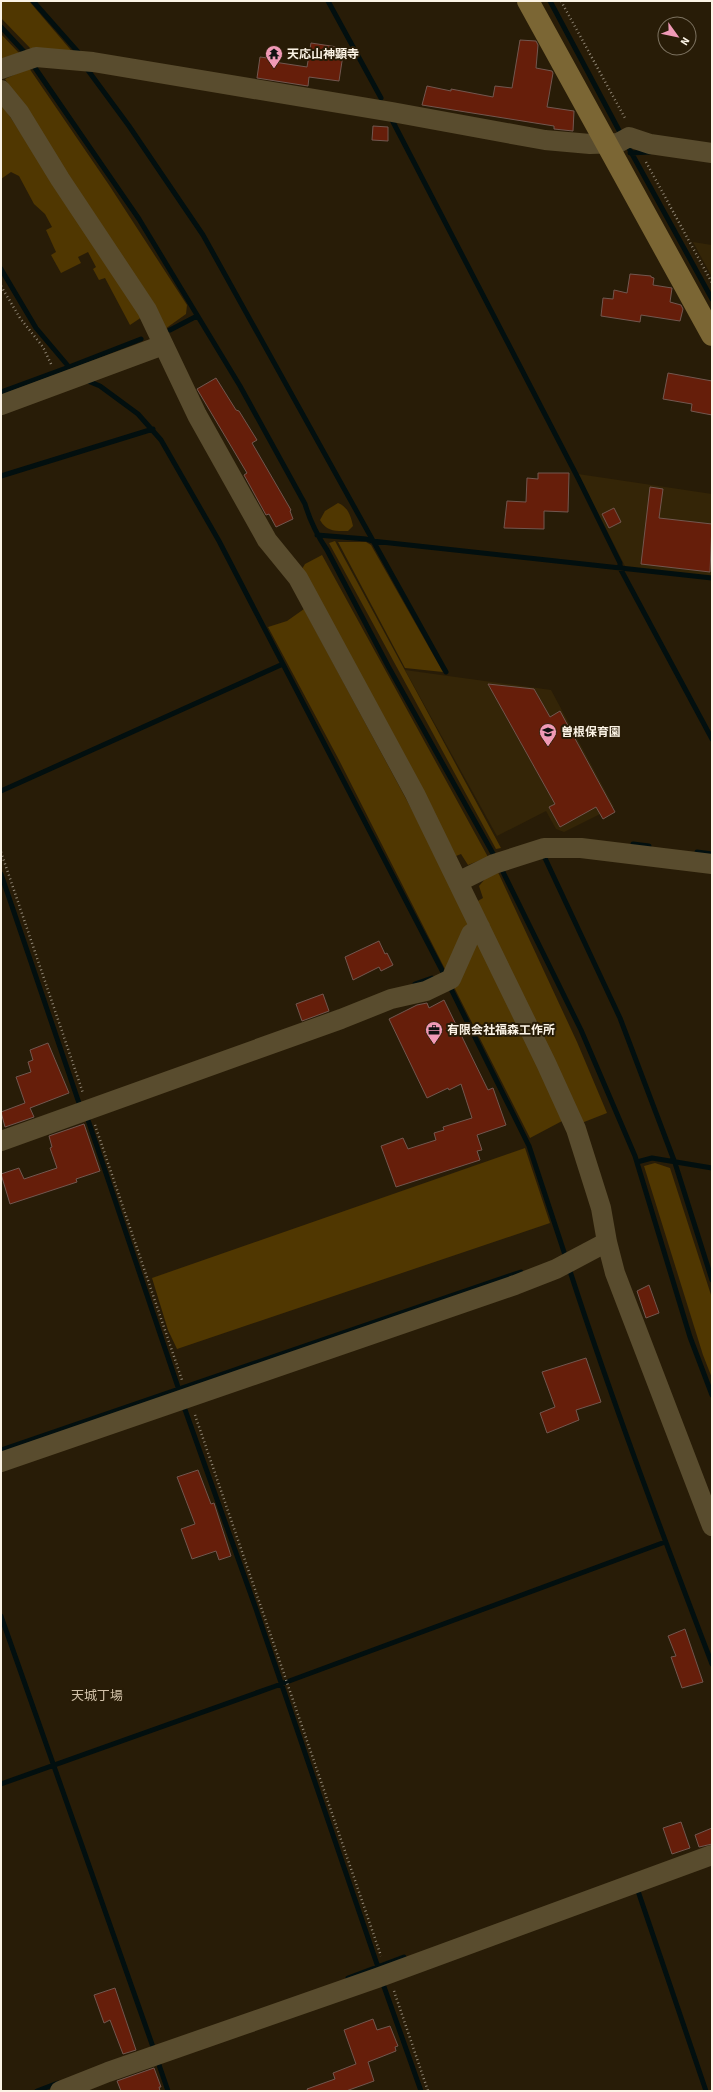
<svg xmlns="http://www.w3.org/2000/svg" width="713" height="2092" viewBox="0 0 713 2092" font-family="'Source Sans 3','Noto Sans JP',sans-serif">
<style>
.built{fill:#342507;fill-rule:evenodd}
.green{fill:#503701}
.lines{fill:none;stroke-linecap:round;stroke-linejoin:round}
.stream{stroke:#020f0f;stroke-width:5}
.building{fill:#661e0a;stroke:#72574f}
.path{stroke:#908675;stroke-width:2.5;stroke-dasharray:1 3;stroke-linecap:butt}
.street{stroke:#594c2e;stroke-width:20}
.secondary{stroke:#7b6634;stroke-width:22}
.labels{text-anchor:middle;stroke-width:4;stroke-linejoin:round;paint-order:stroke}
.poi-label{font-size:12px;font-weight:bold;fill:#fbf3e5;stroke:#281c07;text-anchor:start}
.neighbourhood-label{font-size:13px;fill:#d2c2a9;stroke:#281c07}
</style>
<rect width="100%" height="100%" fill="#281c07"/>
<path class="built" d="M693,242l19,3v32z
M578,474l134,20v84l-86,-10z
M405,670l146,20 63,117 -50,25 -8,-3 -10,-18 -49,25zM535,691l20,35 11,-5 43,79 -49,27 -11,-20 6,-3 -53,-95z"/>
<path class="green" d="M1,1h28l46,54 -44,-6 -30,-31z
M1,34l18,19 -18,6z
M29,68l80,117 78,120 -1,9 -21,15 -160,-250z
M1,103l141,214 -12,8 -25,-47 -6,2 -6,-11 3,-2 -8,-15 -10,5 3,6 -20,10 -10,-18 5,-3 -10,-22 6,-3 -7,-13 -11,-10 -15,-28 -8,-4 -10,7z
M338,503c10,4 13,13 15,23l-5,5c-13,0 -21,1 -28,-11l5,-9z
M335,541l166,307 -5,1 -167,-306z
M338,542h28l5,3 72,127 -38,-4z
M322,555l166,302 -20,8 -7,-11 -5,2 -154,-287 3,-5z
M304,609l165,307 -2,16 -20,41 -108,-213 -71,-133 19,-6z
M497,870l80,172 30,71 -28,11 -103,-222 7,-4 -4,-12 11,-13z
M475,941l6,3 83,176 -34,18 -77,-153z
M525,1148l25,75 -373,126 -9,-19 -16,-52z
M655,1163l15,5 42,130v80l-9,-23 -59,-189z"/>
<g class="lines">
<path class="stream" d="M33,1l45,51
M328,1l53,97
M550,1l72,135
M1,27l26,28
M31,62l108,157 101,167 65,118c5,17 12,31 22,46l61,116 108,193
M87,69l42,57 74,109 243,437
M392,120l186,358 42,85v5l92,171
M626,143l86,156
M630,153l20,-1
M1,269l35,59 33,39 72,-28
M170,330l27,-14
M88,381l12,5 38,28 23,26 58,101 227,437
M1,392l68,-25
M1,476l152,-47
M317,535l49,4 6,2 340,37
M1,791l282,-127
M633,844l16,2
M697,852l15,2
M544,856l76,162 55,145 37,117
M500,866l81,164 54,126 55,181 22,58
M1,874l79,232
M415,984l17,-6
M449,985l80,161 37,112
M86,1114l95,282
M637,1162l15,-4 60,10
M569,1268c43,133 93,265 143,396
M183,1404l73,205 124,364
M1,1450l520,-178
M1,1616l152,431
M1,1784l272,-97 392,-145
M638,1891l68,200
M348,1978l56,-21
M382,1981l39,110
M158,2062l10,29
M37,2091l21,-8"/>
</g>
<path class="building" d="M520,40l16,1 2,4 -2,23 16,3 1,2 -6,34 27,4 -1,20 -19,-2v-3l-132,-21 5,-19 24,5v-2l42,8 2,-11 17,2z
M311,43l33,5 -5,33 -30,-4 -1,9 -51,-8 3,-21 15,2 -1,3 33,5z
M373,126l15,1v14l-16,-1z
M630,274l21,2v1l3,1 -1,7 19,3 -2,14 11,3 2,4 -3,12 -39,-6 -1,7 -39,-6 2,-18 10,1 1,-9 13,3z
M668,373l44,8v34l-21,-4 1,-7 -29,-5z
M216,378l20,32 3,1 18,29 -5,3 39,67 -1,1 3,8 -17,8 -7,-13 -3,1 -22,-40 3,-2 -50,-84z
M538,473h31l-1,39 -24,-1v18l-40,-1 3,-27 19,1 1,-24 11,1z
M650,487l13,2 -4,29 53,6 -2,48 -69,-8z
M614,508l7,14 -12,6 -7,-14z
M488,684l46,5 16,28 10,-6 55,101 -12,7 -7,-12 -36,20 -11,-20 6,-3z
M379,941l6,13 2,-1 6,12 -12,6 -2,-4 -26,13 -8,-23z
M323,994l6,17 -27,10 -6,-17z
M444,1000l44,90 5,-2 13,37 -29,10 5,15 -5,1 3,9 -84,27 -15,-41 22,-8 5,11 28,-9 -2,-7 10,-3 -1,-3 29,-9 -11,-34 -12,6 -1,-2 -21,10 -38,-79 28,-14 10,-2 2,5z
M48,1043l21,50 -39,15 4,9 -29,10 -4,-15 24,-9 -9,-26 15,-5 -3,-10 5,-2 -3,-10z
M84,1124l16,47 -24,8 1,3 -67,22 -9,-30 18,-6 5,11 33,-11 -7,-20 2,-1 -3,-11z
M649,1285l10,28 -13,5 -9,-27z
M586,1358l15,44 -25,8 3,10 -32,13 -7,-20 15,-6 -13,-35z
M198,1470l13,34 3,-1 17,53 -12,4 -3,-9 -24,8 -11,-30 14,-5 -18,-47z
M685,1629l18,53 -21,6 -11,-31 5,-1 -8,-20z
M681,1822l9,26 -18,6 -9,-26z
M712,1828v16l-13,3 -4,-12z
M115,1988l21,62 -13,4 -13,-34 -6,3 -10,-28z
M373,2019l4,11 13,-4 8,20 -3,1 1,4 -28,11 6,19 -28,10h-38l-1,-2 28,-10 -2,-6 23,-9 -12,-34z
M154,2068l7,19h-2l1,4h-39l-4,-10z"/>
<g class="lines">
<path class="path" d="M561,1l65,119
M646,162l66,121
M1,286l19,32 23,29 9,19
M1,852l82,241
M95,1125l87,255
M195,1415l186,541
M394,1991l34,100"/>
<path class="street" d="M1,69l35,-12 57,5 299,50 153,28 45,4 28,-1 11,-6 21,7 62,9
M1,90l18,22 41,67 87,131 50,105 70,125 31,38 117,216 131,269 30,66 25,79 6,34 8,31 97,253
M1,405l162,-60
M458,882l36,-18 50,-16h37l131,16
M1,1141l340,-122 50,-20 35,-8 25,-12 20,-45 9,-7
M1,1462l514,-177 41,-16 51,-27
M60,2091l48,-19 269,-94 335,-123"/>
<path class="secondary" d="M528,1l184,334"/>
</g>
<defs>
<symbol id="temple-pin" viewBox="-11 -11 22 30"><path d="M0 17L-7.5 6A9.5 9.5 0 1 1 7.5 6Z" fill="#f09ab6" stroke="#281c07"/><path d="M0-6L5-2H3V0L6.5 2.5H4V6H1.5V3h-3V6H-4V2.5H-6.5L-3 0V-2H-5Z" fill="#111"/></symbol>
<symbol id="school-pin" viewBox="-11 -11 22 30"><path d="M0 17L-7.5 6A9.5 9.5 0 1 1 7.5 6Z" fill="#f09ab6" stroke="#281c07"/><path d="M0-5L7-2L0 1L-7-2ZM-4 1L0 2.5L4 1V4Q0 6-4 4Z" fill="#111"/></symbol>
<symbol id="office-pin" viewBox="-11 -11 22 30"><path d="M0 17L-7.5 6A9.5 9.5 0 1 1 7.5 6Z" fill="#f09ab6" stroke="#281c07"/><path d="M-6-3h4V-5.5h4V-3h4V5H-6ZM-1-4.5V-3h2v-1.5ZM-6 0V1H6V0Z" fill="#111"/></symbol>
</defs>
<g fill-rule="evenodd">
<use href="#temple-pin" x="264" y="44" width="20" height="27"/>
<use href="#school-pin" x="538" y="722" width="20" height="27"/>
<use href="#office-pin" x="424" y="1020" width="20" height="27"/>
</g>
<g class="labels">
<g class="poi-label">
<text x="287" y="58">天応山神顕寺</text>
<text x="561" y="736">曽根保育園</text>
<text x="447" y="1034">有限会社福森工作所</text>
</g>
<g class="neighbourhood-label">
<text x="97" y="1700">天城丁場</text>
</g>
</g>
<rect width="713" height="2092" fill="none" stroke="#fbf3e5" stroke-width="4"/>
<g transform="translate(677 36) rotate(123)"><circle r="19" fill="#281c07" stroke="#7c7260"/>
<path d="M0-3L7 15L0 10L-7 15Z" fill="#f09ab6"/>
<text y="-6" font-size="11" font-weight="bold" text-anchor="middle" fill="#fbf3e5">N</text>
</g>
</svg>
